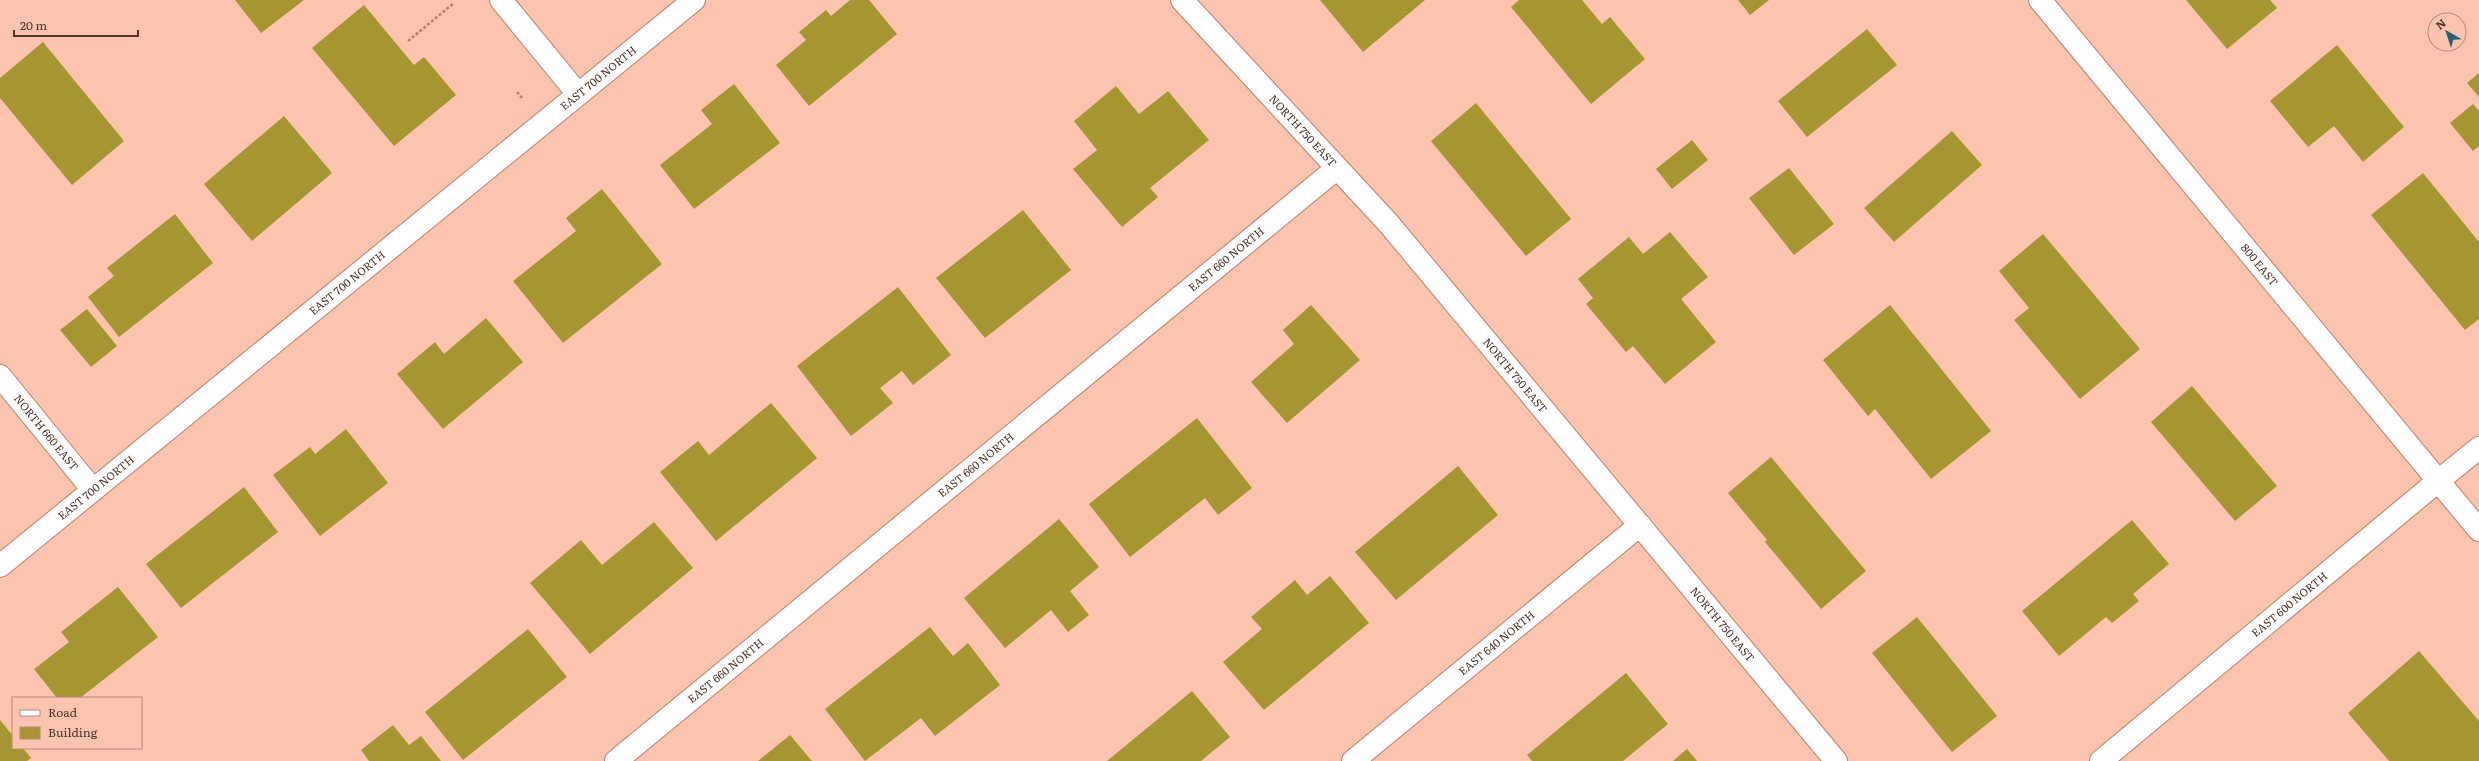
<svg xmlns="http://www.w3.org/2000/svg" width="2479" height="761" viewBox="0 0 2479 761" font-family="Literata,serif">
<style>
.building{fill:#a69631}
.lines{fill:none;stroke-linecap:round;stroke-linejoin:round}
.street-casing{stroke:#c17e67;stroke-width:24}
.secondary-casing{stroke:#c17e67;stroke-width:24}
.path{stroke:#ab8070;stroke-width:2.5;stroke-dasharray:3 2;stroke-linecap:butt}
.street{stroke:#fff;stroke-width:22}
.secondary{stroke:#fff;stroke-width:22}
.labels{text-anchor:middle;stroke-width:3;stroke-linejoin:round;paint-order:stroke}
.street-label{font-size:11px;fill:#51342a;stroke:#fcc3af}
</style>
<rect width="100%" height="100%" fill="#fcc3af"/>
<path class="building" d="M235,0h69l-43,33z
M850,0h19l28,34 -88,72 -33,-41 30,-25 -7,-8 27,-22 5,6z
M1320,0h105l-62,52z
M1519,0h63l20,24 8,-7 35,42 -54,45 -80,-97z
M1738,0h31l-19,15z
M2186,0h84l7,8 -50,41z
M364,5l50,60 10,-8 32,38 -62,51 -82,-98z
M1867,29l30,36 -90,72 -29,-36z
M43,42l81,99 -52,44 -72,-87v-20z
M2337,45l67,82 -41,35 -29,-36 -26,21 -38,-46z
M2479,73v24l-12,-14z
M734,84l46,59 -86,66 -34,-44 52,-41 -11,-14z
M1116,86l23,28 29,-23 41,49 -59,48 8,9 -36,30 -49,-58 24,-19 -23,-29z
M1476,103l95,116 -45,37 -95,-115z
M2473,104l6,7v35l-6,5 -23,-28z
M284,116l48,57 -80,68 -48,-57z
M1952,131l30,34 -88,77 -30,-34z
M1692,140l16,20 -36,29 -16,-20z
M1789,168l45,56 -40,31 -45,-57z
M2423,173l56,69v77l-14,11 -94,-115z
M602,189l60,75 -99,79 -50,-62 63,-50 -10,-13z
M1023,210l48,60 -86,68 -49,-60z
M175,214l38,49 -94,74 -31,-40 26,-21 -7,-8z
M1670,232l38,45 -27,22 35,43 -51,42 -32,-38 -7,6 -40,-48 7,-6 -15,-19 51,-42 14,17z
M2043,234l97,115 -60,50 -66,-79 15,-12 -30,-37z
M898,287l53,68 -38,30 -11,-14 -22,17 13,15 -42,33 -54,-70z
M1311,305l49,55 -73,63 -36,-41 43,-38 -11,-14z
M1890,305l101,126 -60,48 -56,-70 -7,7 -45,-56z
M87,309l30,37 -26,21 -31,-37z
M486,318l37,44 -80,67 -46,-55 38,-32 9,12z
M2192,386l85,100 -42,35 -84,-99z
M771,403l46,55 -101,83 -56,-69 38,-31 11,14z
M1197,418l55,70 -34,27 -13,-17 -75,59 -41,-53z
M346,429l42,54 -68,53 -47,-61 37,-28 5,7z
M1771,457l95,114 -45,38 -56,-67 2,-2 -39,-47z
M1458,466l40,49 -102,85 -41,-48z
M244,487l34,45 -97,76 -35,-44z
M1059,519l40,48 -29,24 19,24 -21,17 -17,-22 -46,38 -41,-50z
M2132,520l37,44 -36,30 6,7 -27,22 -6,-6 -47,39 -37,-45z
M654,522l39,46 -103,86 -60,-71 51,-43 21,25z
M1330,576l39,47 -105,87 -41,-48 39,-33 -11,-12 44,-37 12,15z
M118,587l40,50 -78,61h-23l-23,-29 35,-27 -8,-10z
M1917,617l80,99 -45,36 -80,-99z
M930,627l23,29 15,-13 32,42 -65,51 -14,-18 -56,43 -40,-52z
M528,629l39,48 -104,83 -38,-48z
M2419,651l60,70v40h-90l-41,-48z
M1626,673l42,51 -45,37h-91l-5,-6z
M1192,691l38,46 -29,24h-94z
M0,720l13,16v12h10l8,10 -4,3h-27z
M393,725l16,20 12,-9 20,25h-72l-8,-11z
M790,735l22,26h-54z
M1687,749l10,12h-24z"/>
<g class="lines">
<defs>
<g id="street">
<path d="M501,0l77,94"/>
<path id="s1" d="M1182,0l207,224 447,537"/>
<path id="s2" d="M0,376l93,114"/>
<path d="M2438,481l41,-33"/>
<path id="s3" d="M0,566l694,-566"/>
<path id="s4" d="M616,761l720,-592"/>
<path id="s5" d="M1353,761l287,-236"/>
</g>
<g id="secondary">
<path id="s6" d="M2040,0l439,530"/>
<path id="s7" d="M2101,761l337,-280"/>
</g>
</defs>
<use href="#street" class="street-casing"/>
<use href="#secondary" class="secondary-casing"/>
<path class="path" d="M408,41l46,-38
M517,92l5,6"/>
<use href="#street" class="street"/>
<use href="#secondary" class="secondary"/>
</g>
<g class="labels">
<g class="street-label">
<text dy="4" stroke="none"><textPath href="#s3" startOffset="772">EAST 700 NORTH</textPath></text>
<text dy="4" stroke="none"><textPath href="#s1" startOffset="178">NORTH 750 EAST</textPath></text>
<text dy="4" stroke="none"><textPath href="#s4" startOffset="790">EAST 660 NORTH</textPath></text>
<text dy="4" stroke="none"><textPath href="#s6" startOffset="344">800 EAST</textPath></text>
<text dy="4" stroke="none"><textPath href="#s3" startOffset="448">EAST 700 NORTH</textPath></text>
<text dy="4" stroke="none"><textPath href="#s1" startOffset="502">NORTH 750 EAST</textPath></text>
<text dy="4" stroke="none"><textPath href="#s2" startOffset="73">NORTH 660 EAST</textPath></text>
<text dy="4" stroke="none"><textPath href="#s4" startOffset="466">EAST 660 NORTH</textPath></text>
<text dy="4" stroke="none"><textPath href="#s3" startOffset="124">EAST 700 NORTH</textPath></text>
<text dy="4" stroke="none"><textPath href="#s7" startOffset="245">EAST 600 NORTH</textPath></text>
<text dy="4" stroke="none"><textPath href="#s1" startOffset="826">NORTH 750 EAST</textPath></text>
<text dy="4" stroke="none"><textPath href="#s5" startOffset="186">EAST 640 NORTH</textPath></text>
<text dy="4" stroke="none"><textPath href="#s4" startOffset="142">EAST 660 NORTH</textPath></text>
</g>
</g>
<rect x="12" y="697" width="130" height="52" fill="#fcc3af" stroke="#b88a7a"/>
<rect x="20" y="710" width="20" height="6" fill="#ffffff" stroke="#b88a7a"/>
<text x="48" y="717" font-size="12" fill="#51342a">Road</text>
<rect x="20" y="727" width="20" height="12" fill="#a69631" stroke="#b88a7a"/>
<text x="48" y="737" font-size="12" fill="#51342a">Building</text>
<g transform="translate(2447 32) rotate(321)"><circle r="19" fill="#fcc3af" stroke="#b88a7a"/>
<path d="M0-3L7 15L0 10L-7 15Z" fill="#216476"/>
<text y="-6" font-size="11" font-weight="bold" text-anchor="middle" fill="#51342a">N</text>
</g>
<path d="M14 30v6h124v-6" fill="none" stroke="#51342a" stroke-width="2"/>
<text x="20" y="30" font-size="12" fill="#51342a" stroke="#fcc3af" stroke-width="3" paint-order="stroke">20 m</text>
</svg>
